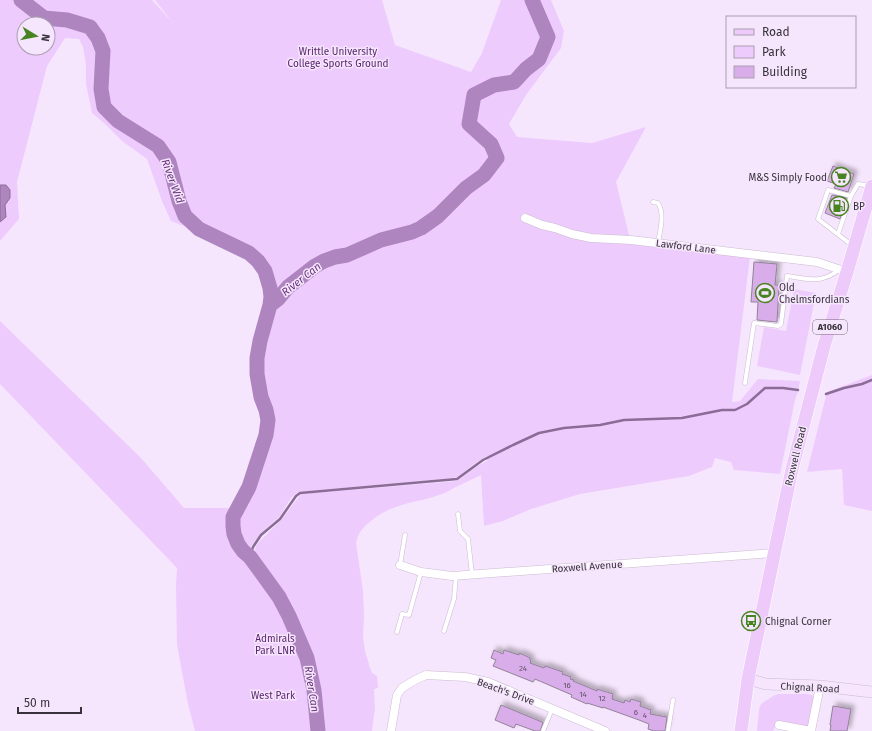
<svg xmlns="http://www.w3.org/2000/svg" width="872" height="731" viewBox="0 0 872 731" font-family="'Fira Sans',sans-serif">
<style>
.green{fill:#eecbfd;fill-rule:evenodd}
.water{fill:#ae85bf;stroke:#8b6c97}
.lines{fill:none;stroke-linecap:round;stroke-linejoin:round}
.stream{stroke:#8b6c97;stroke-width:2.5}
.river{stroke:#ae85bf;stroke-width:15}
.building{fill:#d9adea;stroke:#918397;filter:url(#shadow)}
.lane-casing{stroke:#cabbd1;stroke-width:5}
.street-casing{stroke:#cabbd1;stroke-width:9}
.secondary-casing{stroke:#cabbd1;stroke-width:12}
.primary-casing{stroke:#fff;stroke-width:14}
.lane{stroke:#fff;stroke-width:4}
.street{stroke:#fff;stroke-width:8}
.secondary{stroke:#f6e5fd;stroke-width:11}
.primary{stroke:#eecafb;stroke-width:13}
.labels{text-anchor:middle;stroke-width:3;stroke-linejoin:round;paint-order:stroke}
.number-label{font-size:8px;fill:#605166}
.shield{fill:#f6e6fd;stroke:#716874;stroke-width:1}
.shield-label{font-size:9px;font-weight:bold;fill:#38323a}
.park-label{font-size:10px;fill:#58256b;stroke:#f6e6fd}
.poi-label{font-size:10px;fill:#38323a;stroke:#f6e6fd;text-anchor:start}
.street-label{font-size:10px;fill:#38323a;stroke:#f6e6fd}
.water-label{font-size:11px;font-style:italic;fill:#68347b;stroke:#f6e6fd}
</style>
<defs>
<filter id="shadow"><feDropShadow dx="3.5" dy="-3.5" stdDeviation="2" flood-color="#0004"/></filter>
</defs>
<rect width="100%" height="100%" fill="#f6e6fd"/>
<path class="green" d="M0,0h152l21,23 -18,-23h227l13,45 76,27 11,-19 19,-53h50l13,31 -3,17 -35,47 -17,29 8,13 75,6 54,-16 -30,55 15,61 119,14 -18,145 8,-1 18,-22 42,2 -2,11 -3,8 -15,74 -46,-4 -3,-8 -16,-4 -3,9 -23,9 -109,18 -49,15 -28,12 -19,5 -3,-51c-8,4 -15,7 -23,11 -5,2 -10,6 -16,8 -24,9 -51,9 -71,27 -8,6 -13,12 -15,22l7,48 1,24 -1,21 2,15 5,17 2,5 5,3 1,12 -4,1 1,19 -3,23h-177l-7,-27 -11,-59 -1,-60 1,-17 -177,-184v-63l141,137 43,50h47l14,-25 8,-19 7,-25 3,-16 -1,-7 -6,-21 -3,-19v-16l2,-15 11,-43 1,-12 -4,-10 -8,-16 -7,-8 -10,-6 -39,-18 -28,-11 -9,-20 -15,-42 -25,-18 -18,-18 -12,-10 -6,-29v-20l-3,-17 -4,-8 -14,-1 -18,28 -30,116 2,37 -19,22zM24,24h24v24h-24zM487,456v5c-11,5 -20,13 -30,20l-156,13 -20,26 -24,24 -2,5v5l-8,6c-4,-4 -8,-7 -11,-12 -10,-11 -11,-27 -5,-40l11,5c-7,14 -5,24 6,36l2,-1 12,-16 17,-15 12,-19 7,-6 155,-14 5,-1 19,-15z
M794,289l22,4 -16,82 -43,-9 7,-39 22,4z
M872,375v136l-28,-6 -2,-36 -35,3 20,-80z
M778,694h28l6,1 2,3 -4,25 -2,4 -31,-4 -4,8h-16l2,-21 2,-6 12,-8z"/>
<path class="water" d="M0,185h6l4,5v8l-5,7 1,12 -6,5z"/>
<g class="lines">
<path class="stream" d="M826,394l18,-6 18,-4 10,-4
M250,557l3,-10 8,-12 19,-16 16,-23 4,-3 157,-14 26,-19 30,-15 26,-12 25,-5 36,-3 24,-5 58,-2 40,-8h13l12,-6 18,-16h18l15,2"/>
<path class="river" d="M21,0l23,18 23,2 23,7 8,11 5,13 -2,38 3,18 14,14 40,25 11,16 10,39 6,15 14,13 50,24 9,8 7,10 5,17 1,9 -1,8
M318,731l-4,-41 -7,-32 -18,-42 -10,-19 -29,-40 -7,-6 -5,-7 -4,-10 -1,-8v-9l16,-30 17,-52 2,-15 -2,-10 -5,-13 -4,-23v-16l3,-17 10,-36 8,-6 10,-12 27,-21 9,-5 11,-4 12,-2 34,-15 31,-8 9,-4 17,-12 28,-28 18,-13 13,-17 -6,-14 -22,-20 5,-29 20,-10 20,-3 12,-13 13,-10 9,-22 -16,-37"/>
</g>
<path class="building" d="M833,166l21,8 -6,18 -14,-4 2,-4 -9,-3z
M832,195l14,3 -6,21 -15,-6z
M754,262l23,2 -2,21h4l-2,37 -20,-2 1,-18h-7z
M494,650l9,4 1,-4 15,5v-2l5,2 6,3v2h1l-1,3 14,5 1,-2 18,6 -1,2 9,3 -1,2 4,1 -1,1 24,10v-2l16,5 -1,5 12,4 1,-3 5,2 1,-3 10,3 -1,4 11,4 -1,4 17,3 -2,14h-11l-6,-2 1,-5 -10,-4 -36,-13v1l-16,-5v1l-16,-7 1,-2 -37,-16 -2,3 -40,-16 3,-6 -5,-2z
M501,705l41,17 1,1 -3,8h-5l-19,-7 -2,4 -19,-8z
M833,706l18,3 -4,22h-17l1,-6h-1z"/>
<g class="lines">
<defs>
<path id="lane" d="M653,202l5,1c7,11 2,28 0,40
M838,234l13,-38
M853,246l-35,-27 10,-29 23,6 7,-12 13,2
M745,383l9,-60 24,3 3,-2 6,-48c22,3 33,8 52,-6
M458,514l2,17 8,8 4,35
M400,565l5,-30
M444,631l10,-32 2,-23
M397,632l5,-18 7,1 12,-43
M543,731l9,-22
M668,731l5,-31"/>
<path id="street" d="M525,218l17,7 13,3 17,6 19,4 40,2 186,22 30,10
M400,565l21,7 31,4 322,-23
M779,725l32,6
M391,731l6,-36 5,-7 13,-8 11,-5 39,2 23,5 117,49
M811,731l9,-45"/>
<path id="secondary" d="M748,679l18,5 54,2 52,6"/>
<path id="primary" d="M741,731l7,-52 44,-210 32,-123 23,-74 25,-86"/>
</defs>
<use href="#lane" class="lane-casing"/>
<use href="#street" class="street-casing"/>
<use href="#secondary" class="secondary-casing"/>
<use href="#primary" class="primary-casing"/>
<use href="#lane" class="lane"/>
<use href="#street" class="street"/>
<use href="#secondary" class="secondary"/>
<use href="#primary" class="primary"/>
</g>
<defs>
<symbol id="supermarket-ring" viewBox="-11 -11 22 22"><circle r="9.5" fill="#f6e6fd" stroke="#478321" stroke-width="1.5"/><path d="M-6-5.5h2.5l.6 2H6L4.5 2H-2.5L-4.4-4H-6ZM-1.5 3.2a1.3 1.3 0 1 0 .1 0ZM3 3.2a1.3 1.3 0 1 0 .1 0Z" fill="#478321"/></symbol>
<symbol id="fuel-ring" viewBox="-11 -11 22 22"><circle r="9.5" fill="#f6e6fd" stroke="#478321" stroke-width="1.5"/><path d="M-5.5-6h7V0h2V4h1.3V-2.5L3-4.5l.8-.8L6-3V5H2.5V1h-1V6h-7ZM-4.2-4.7v3.2H.2V-4.7Z" fill="#478321"/></symbol>
<symbol id="stadium-ring" viewBox="-11 -11 22 22"><circle r="9.5" fill="#f6e6fd" stroke="#478321" stroke-width="1.5"/><path d="M0-5a6.5 5 0 1 0 0 10a6.5 5 0 1 0 0-10ZM-3.5-1.8h7v3.6h-7Z" fill="#478321"/></symbol>
<symbol id="bus-ring" viewBox="-11 -11 22 22"><circle r="9.5" fill="#f6e6fd" stroke="#478321" stroke-width="1.5"/><path d="M-5-6H5V4H4V6H2V4H-2V6H-4V4H-5ZM-3.5-4V0h7V-4ZM-3.5 1.2v1.5H-2V1.2ZM2 1.2v1.5H3.5V1.2Z" fill="#478321"/></symbol>
</defs>
<g fill-rule="evenodd">
<use href="#supermarket-ring" x="830" y="166" width="22" height="22"/>
<use href="#fuel-ring" x="828" y="195" width="22" height="22"/>
<use href="#stadium-ring" x="754" y="282" width="22" height="22"/>
<use href="#bus-ring" x="740" y="610" width="22" height="22"/>
</g>
<g class="labels">
<g class="number-label">
<text x="523" y="671">24</text>
<text x="567" y="688">16</text>
<text x="583" y="697">14</text>
<text x="602" y="701">12</text>
<text x="636" y="715">6</text>
<text x="645" y="718">4</text>
</g>
<rect class="shield" x="813" y="320" width="34" height="14" rx="3"/>
<g class="shield-label">
<text x="830" y="330">A1060</text>
</g>
<g class="park-label">
<text x="338" y="55">Writtle University<tspan x="338" dy="12">College Sports Ground</tspan></text>
<text x="275" y="642">Admirals<tspan x="275" dy="12">Park LNR</tspan></text>
<text x="273" y="699">West Park</text>
</g>
<g class="poi-label">
<text x="827" y="181" text-anchor="end">M&amp;S Simply Food</text>
<text x="853" y="210">BP</text>
<text x="779" y="291">Old<tspan x="779" dy="12">Chelmsfordians</tspan></text>
<text x="765" y="625">Chignal Corner</text>
</g>
<g class="street-label">
<text transform="translate(686 246) rotate(7)" y="4">Lawford Lane</text>
<text transform="translate(795 456) rotate(-76)" y="4">Roxwell Road</text>
<text transform="translate(587 566) rotate(-4)" y="4">Roxwell Avenue</text>
<text transform="translate(810 687) rotate(3)" y="4">Chignal Road</text>
<text transform="translate(506 691) rotate(20)" y="4">Beach's Drive</text>
</g>
<g class="water-label">
<text transform="translate(173 181) rotate(70)" y="4">River Wid</text>
<text transform="translate(301 279) rotate(-38)" y="4">River Can</text>
<text transform="translate(312 689) rotate(81)" y="4">River Can</text>
</g>
</g>
<rect x="726" y="16" width="130" height="72" fill="#f6e6fd" stroke="#aa9eaf"/>
<rect x="734" y="29" width="20" height="6" fill="#eecafb" stroke="#aa9eaf"/>
<text x="762" y="36" font-size="12" fill="#38323a">Road</text>
<rect x="734" y="46" width="20" height="12" fill="#eecbfd" stroke="#aa9eaf"/>
<text x="762" y="56" font-size="12" fill="#38323a">Park</text>
<rect x="734" y="66" width="20" height="12" fill="#d9adea" stroke="#aa9eaf"/>
<text x="762" y="76" font-size="12" fill="#38323a">Building</text>
<g transform="translate(36 36) rotate(100)"><circle r="19" fill="#f6e6fd" stroke="#aa9eaf"/>
<path d="M0-3L7 15L0 10L-7 15Z" fill="#478321"/>
<text y="-6" font-size="11" font-weight="bold" text-anchor="middle" fill="#38323a">N</text>
</g>
<path d="M18 707v6h63v-6" fill="none" stroke="#38323a" stroke-width="2"/>
<text x="24" y="707" font-size="12" fill="#38323a" stroke="#f6e6fd" stroke-width="3" paint-order="stroke">50 m</text>
</svg>
